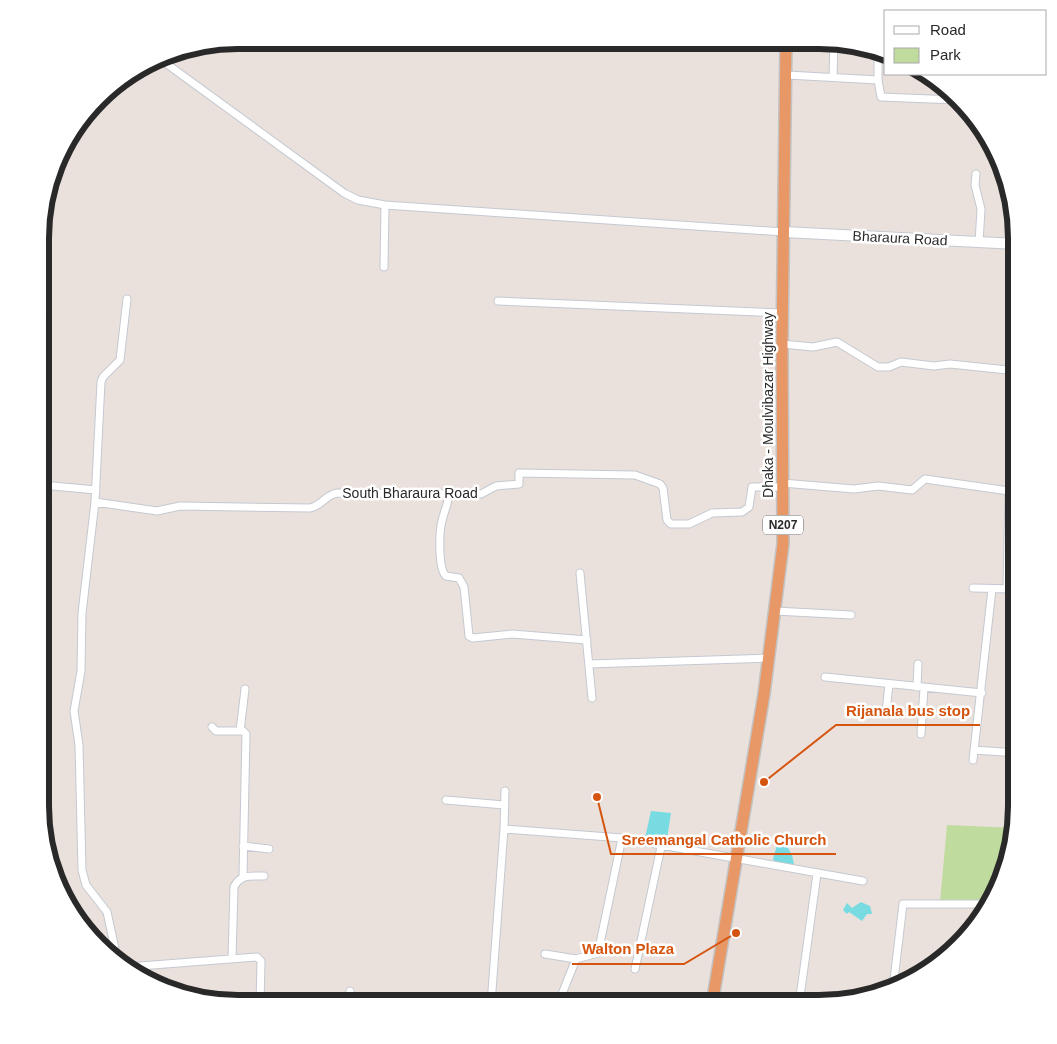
<svg xmlns="http://www.w3.org/2000/svg" width="1057" height="1044" viewBox="0 0 1057 1044" font-family="Arial,sans-serif">
<style>
.green{fill:#bfdb9d}
.water{fill:#78dbe2}
.lines{fill:none;stroke-linecap:round;stroke-linejoin:round}
.minor-casing{stroke:#c4c9d1;stroke-width:9}
.secondary-casing{stroke:#c4c9d1;stroke-width:12}
.trunk-casing{stroke:#c3c3c3;stroke-width:14}
.minor{stroke:#fff;stroke-width:7}
.secondary{stroke:#fff;stroke-width:10}
.trunk{stroke:#e89866;stroke-width:11}
.labels{text-anchor:middle;stroke-width:5;stroke-linejoin:round;paint-order:stroke}
.shield{fill:#fff;stroke:#696969;stroke-width:1}
.shield-label{font-size:12px;font-weight:bold;fill:#292929}
.street-label{font-size:14px;fill:#292929;stroke:#fff}
.rim{fill:none;stroke:#292929;stroke-width:6}
.leader{fill:none;stroke:#d5540f;stroke-width:2}
.callout-dot{fill:#d5540f;stroke:#fff;stroke-width:2}
.callout-label{font-size:15px;text-anchor:middle;font-weight:bold;fill:#d5540f;stroke:#fff;stroke-width:5;stroke-linejoin:round;paint-order:stroke}
</style>
<rect width="100%" height="100%" fill="#eae1dc"/>
<path class="green" d="M947,825l67,3 -23,75 -51,-1z"/>
<path class="water" d="M651,811l20,2 -5,32 -16,-3 -5,-4z
M778,841h6l8,14 3,13 -19,-4 -3,-5z
M861,902l9,4 2,8h-5l-5,7 -13,-9 -2,2 -4,-4 4,-7 5,5z"/>
<g class="lines">
<defs>
<path id="minor" d="M886,57l-8,4v19l3,17 75,3
M160,59l184,134 14,7 27,5 399,27
M787,75l91,5
M833,77l1,-35
M976,174l-1,11 6,24 -2,34
M384,267l1,-62
M498,301l284,12
M782,344l31,3 24,-5 41,25h11l12,-5 33,4 16,-2 67,7
M782,483l72,6 24,-3 34,4 13,-11 84,12
M42,485l54,5
M449,494c-1,11 -5,17 -7,27 -3,11 -4,48 4,55l13,2 5,9 5,49 4,2 39,-4 75,6
M95,502l62,9 23,-5 130,2c12,-2 15,-13 27,-15l144,1 15,-8 23,-2v-11l116,2 25,9 3,4 4,32 4,4h18l23,-11 30,-1 7,-5 3,-20h31
M1008,543l9,2
M580,573l12,125
M973,588l44,1
M1007,589l2,-98 8,-16
M775,611l76,4
M589,664l180,-6
M825,677l157,16
M917,687l1,-23
M886,712l3,-28
M212,727l4,4h27l3,3 -3,143
M240,731l5,-42
M921,734l3,-46
M974,750l43,3
M973,760l19,-171
M446,800l58,5
M504,829l118,9 241,43
M243,846l26,3
M545,954l31,5
M117,958l-10,-46 -21,-27 -4,-15 -3,-125 -5,-34 7,-40 1,-58 13,-111 6,-120 2,-5 17,-17 7,-61
M232,959l2,-72c6,-13 17,-11 30,-11
M127,967l130,-10 4,4 -1,43
M635,969l26,-122
M893,988l10,-84h88
M349,1004l1,-13
M491,1004l13,-175 1,-38
M558,1004l18,-45 22,-6 24,-115
M799,1004l18,-130"/>
<path id="secondary" d="M784,232l233,12"/>
<path id="trunk" d="M712,1004l52,-310 19,-150 -1,-200 4,-302"/>
</defs>
<use href="#minor" class="minor-casing"/>
<use href="#secondary" class="secondary-casing"/>
<use href="#trunk" class="trunk-casing"/>
<use href="#minor" class="minor"/>
<use href="#secondary" class="secondary"/>
<use href="#trunk" class="trunk"/>
</g>
<g class="labels">
<rect class="shield" x="763" y="515.5" width="40" height="19" rx="4"/>
<g class="shield-label">
<text x="783" y="529">N207</text>
</g>
<g class="street-label">
<text transform="translate(900 238) rotate(3)" y="5">Bharaura Road</text>
<text transform="translate(768 405) rotate(-90)" y="5">Dhaka - Moulvibazar Highway</text>
<text x="410" y="498">South Bharaura Road</text>
</g>
</g>
<path d="M0 0H1057V1044H0ZM238 49H819A189 189 0 0 1 1008 238V806A189 189 0 0 1 819 995H238A189 189 0 0 1 49 806V238A189 189 0 0 1 238 49Z" fill="#fff" fill-rule="evenodd"/>
<path class="rim" d="M238 49H819A189 189 0 0 1 1008 238V806A189 189 0 0 1 819 995H238A189 189 0 0 1 49 806V238A189 189 0 0 1 238 49Z"/>
<path class="leader" d="M764 782L836 725H980M597 797L611 854H836M736 933L684 964H572"/>
<g class="callout-dot">
<circle cx="764" cy="782" r="5"/>
<circle cx="597" cy="797" r="5"/>
<circle cx="736" cy="933" r="5"/>
</g>
<g class="callout-label">
<text x="908" y="716">Rijanala bus stop</text>
<text x="724" y="845">Sreemangal Catholic Church</text>
<text x="628" y="954">Walton Plaza</text>
</g>
<rect x="884" y="10" width="162" height="65" fill="#ffffff" stroke="#a9a9a9"/>
<rect x="894" y="26" width="25" height="8" fill="#ffffff" stroke="#a9a9a9"/>
<text x="930" y="35" font-size="15" fill="#292929">Road</text>
<rect x="894" y="48" width="25" height="15" fill="#bfdb9d" stroke="#a9a9a9"/>
<text x="930" y="60" font-size="15" fill="#292929">Park</text>
</svg>
